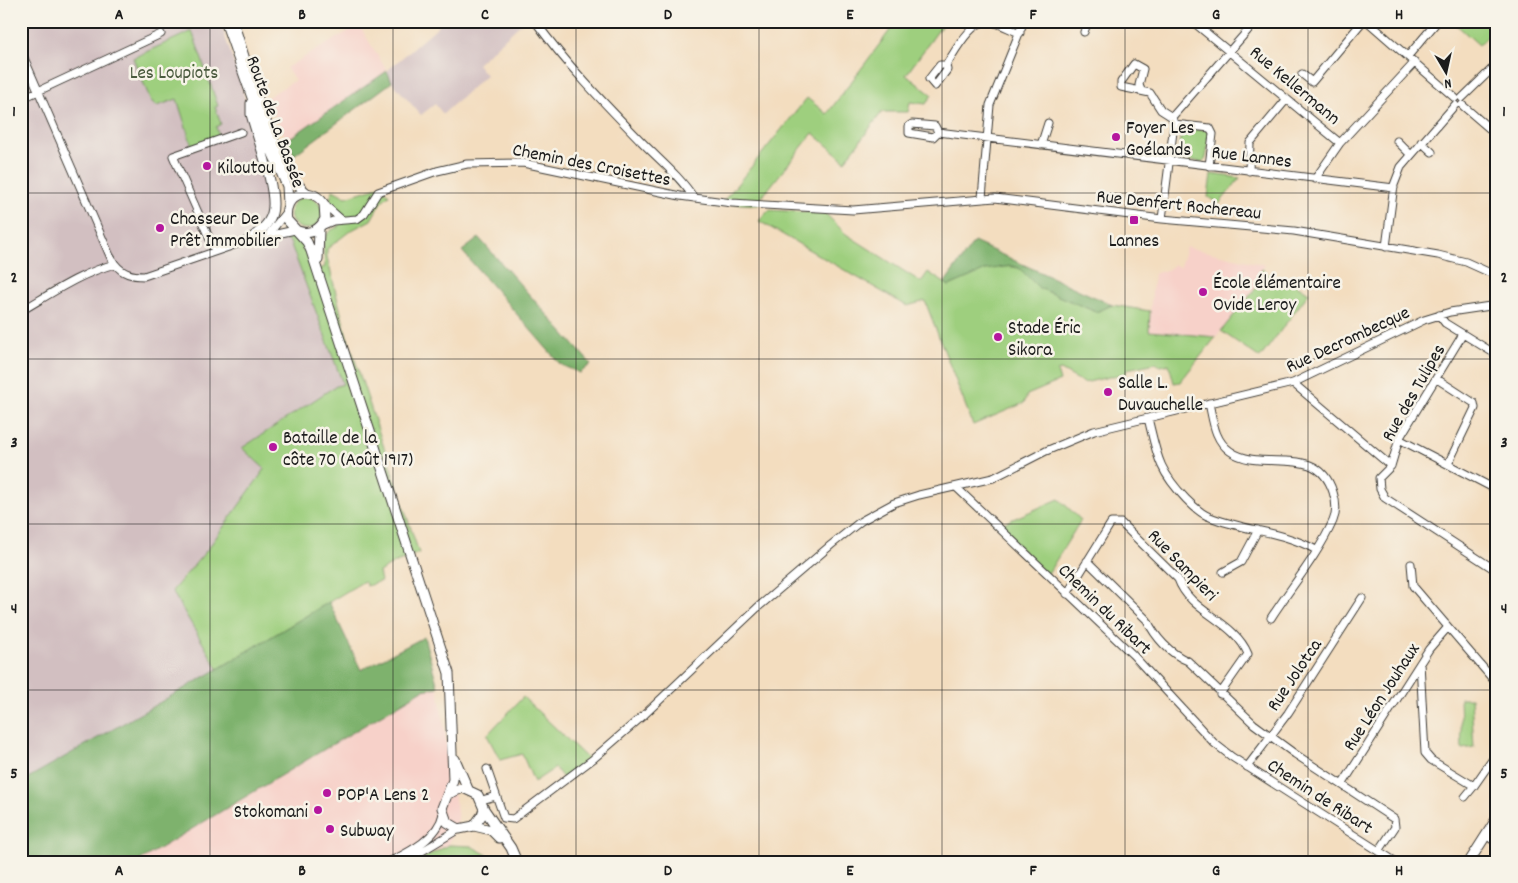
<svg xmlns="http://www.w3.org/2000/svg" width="1518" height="883" viewBox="0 0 1518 883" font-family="Dekko,sans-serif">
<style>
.built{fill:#f7d1c9}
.industrial{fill:#d2bfc1}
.green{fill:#9ecf7e;stroke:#5d764d}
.forest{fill:#7eb26d;stroke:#4d6744}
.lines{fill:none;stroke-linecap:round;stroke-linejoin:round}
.minor-casing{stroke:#3c3934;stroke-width:9}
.major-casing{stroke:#3c3934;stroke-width:11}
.minor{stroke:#fff;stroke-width:7}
.major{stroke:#fff;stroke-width:9}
.grid{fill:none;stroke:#1c1c1c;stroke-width:1;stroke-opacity:0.55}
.poi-dot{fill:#b5179e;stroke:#f7f3e8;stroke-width:2}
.labels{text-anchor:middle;stroke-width:5;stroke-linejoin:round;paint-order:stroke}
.park-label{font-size:19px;fill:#4a5b3e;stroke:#f7f3e8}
.street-label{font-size:19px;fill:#1c1c1c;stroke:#f7f3e8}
.poi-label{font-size:19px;fill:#1c1c1c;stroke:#f7f3e8;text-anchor:start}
.neatline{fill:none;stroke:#1c1c1c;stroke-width:2}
.grid-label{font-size:16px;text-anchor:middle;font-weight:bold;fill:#1c1c1c}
</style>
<rect width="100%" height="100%" fill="#f7f3e8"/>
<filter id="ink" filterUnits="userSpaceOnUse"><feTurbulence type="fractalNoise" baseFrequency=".02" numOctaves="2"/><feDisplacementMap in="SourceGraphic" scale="10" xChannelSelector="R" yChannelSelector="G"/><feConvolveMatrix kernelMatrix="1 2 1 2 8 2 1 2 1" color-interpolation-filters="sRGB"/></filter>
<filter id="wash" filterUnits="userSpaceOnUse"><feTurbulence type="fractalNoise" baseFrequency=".0096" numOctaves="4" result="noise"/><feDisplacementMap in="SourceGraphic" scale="20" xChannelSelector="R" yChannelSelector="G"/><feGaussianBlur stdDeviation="1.12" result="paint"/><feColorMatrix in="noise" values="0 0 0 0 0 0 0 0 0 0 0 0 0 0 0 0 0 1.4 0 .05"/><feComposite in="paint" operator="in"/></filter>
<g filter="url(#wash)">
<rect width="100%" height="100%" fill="#f3ddbf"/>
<path class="built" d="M359,25l28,46 -100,69 -21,-42 29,-18 -9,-12z
M1186,247l79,18 -3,4 -1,13 -45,55 -68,-6 6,-57 15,-5 5,-4 6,2z
M438,687l20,132 -9,25 -35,18h-278l287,-172z"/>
<path class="industrial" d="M21,21h199l21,64 29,105 1,20 -4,9 12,18 11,5 53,142 -101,64 23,21 -58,81 -35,40 46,79 -197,113z
M444,21h80l-47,43 9,11 -43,39 -8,-10 -14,11 -29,-33 -5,-11z"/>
<path class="green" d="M897,21h48l-39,54 26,20 -6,9 -16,-2 -2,10h-26l-37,49 -32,-28 -51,64 -4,8 -36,-2 85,-105 20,16z
M1452,21h45v6l-18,18z
M192,31l26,75 -3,1 6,17 -5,3 3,10 -27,9 -15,-47 -20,7 -6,-5 -18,-43z
M1180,127l26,3 4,4 -4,24 -4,4 -26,-3 -3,-3v-3l6,1 2,-22 -6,-1z
M1211,174l29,4 -21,26 -11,-7z
M381,186l8,9 -8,7 -10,18 -21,11 -23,18v8l19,76 73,220 -23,9 -17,10 2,9 -14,5 -3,-5 -146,88 -46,-78 35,-41 58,-81 -23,-21 92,-61 9,-3 -53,-142 -11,-5c26,-3 27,12 34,33l12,-3c-1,-18 -7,-33 13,-40l3,-13 -10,-7 -1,-9 3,-8 13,7z
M290 213a16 16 0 1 1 32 0a16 16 0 1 1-32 0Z
M769,210l56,3 21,21 75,48 7,-10 21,14c22,-10 45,-24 70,-18l77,44 16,-7 38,6 -1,20 67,6 -36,45 -6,1 -5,-19 -9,2 -4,-3 -29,6 -1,4 -42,10 -23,-13 -4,1 3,10 -33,14 -3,8 -51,22 -48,-124 -18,5 -148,-85z
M1262,269l19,15 5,-6 23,15 -49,65 -39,-27 40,-49 -4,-3z
M1059,499l22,21 -34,55 -50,-49z
M523,697l65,62 -24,20 -9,-11 -21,14 -12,-28 -22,6 -13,-25z
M1460,698h11l3,49 -12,2z
M449,845l22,1 29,16h-78l-1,-3z"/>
<path class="forest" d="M387,71l5,11 -98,73 -7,-15z
M479,238l112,126 -11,9 -19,-8 -99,-114z
M974,242l138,63 -16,7 -57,-24 -20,-20 -8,-2 -25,4 -37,16 -4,-4z
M329,602l32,68 63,-33 14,50 -15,3 -286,172h-116v-80l197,-113z"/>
</g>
<g filter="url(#ink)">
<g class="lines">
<defs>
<path id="minor" d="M535,21c31,43 68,81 104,118 19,20 40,36 55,59
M1192,21l148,122
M1367,21l88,77
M1496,21l1,1
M1084,32l4,-11
M21,51l89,205 5,8
M1408,56l28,-33
M946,65l1,5 -12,16 -6,-7 11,-14h6c9,-13 25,-46 44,-43 10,1 21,8 30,11
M1302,74l10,8 51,-61
M1141,90l-2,-5 4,-16 -9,-5 -13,18v5l29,6 11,17 11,7
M1462,98l35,-34
M21,99l140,-65
M1462,105l35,30
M1174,124l36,4 3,6 -4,32
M938,132l-5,5 -24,-4v-7l3,-2 23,2 3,6 456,56
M1397,141l13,13
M1421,142l11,10
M1041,145l7,-22
M1249,171l1,-28 36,-43
M1315,179l25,-36 75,-81
M982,198l8,-93 34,-84
M324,204l18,16
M1162,219l12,-95 -2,-7 84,-96
M321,226l12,-5 24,-2 7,-5 14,-22 59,-21 30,-7 56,-1 157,33 52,7 121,7 142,-12 167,21 132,12 144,24 28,7 31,14
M269,234l17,-22
M1386,247l8,-62 7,-18 54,-62
M215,251l-42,-95 68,-24
M21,311c31,-18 60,-38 94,-47 8,10 17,12 29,12l105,-36 46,-10
M1439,315l6,8 52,32
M1437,379l37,24 1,5 -27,56
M1293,383l98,83
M1209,403c4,17 5,37 21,48 32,23 87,-10 103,41 3,9 4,20 0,29 -15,34 -42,66 -62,97
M1148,418c9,37 10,52 38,81 7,7 15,15 24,18 35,14 73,14 106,33
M1399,439l98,51
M1391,466l-12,12 1,11 5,9 112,73
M1391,466l8,-27 64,-105
M957,488l176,167 81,88 18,14 164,105
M1087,561l60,59c8,17 23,34 41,41l66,63 41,30 99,65 1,8 -16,24
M1411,564l2,22 84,98
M1223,572l18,-10 17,-32
M1067,594l44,-71h10l57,56c12,34 56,41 70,75l-28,40
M1420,663l5,90 6,7 43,26 23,-33
M1247,767l41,-54 74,-115
M487,769l17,49 9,1 80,-60 52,-45 112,-106 74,-63 30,-24 33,-18 25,-8 74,-17 53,-27 48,-20 199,-48 131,-63 26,-8 47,-7
M1342,785l87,-136 19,-22
M1465,797l9,-11
M482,800l14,-4
M1486,835l11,8
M389,862c20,-10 49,-24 54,-48
M404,862l55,-33"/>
<path id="major" d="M225,21l43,122 19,43 1,18
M233,21c12,38 44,152 74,172
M298,231c12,4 21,0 27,-12l-1,-15c-14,-21 -42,-9 -37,16l20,22 4,9 138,422 4,107 -11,28 5,14 12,7 15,-3 8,-11 2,-6 -6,-14 -15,-7 -15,6
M249,240c10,-8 20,-15 23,-27 6,-21 -15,-76 -21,-99v-11
M318,260l1,-32
M455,759l13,30
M484,809l27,39 6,14
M474,826l17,4 8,8
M1469,862l28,-44"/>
</defs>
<use href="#minor" class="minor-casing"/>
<use href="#major" class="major-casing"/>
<use href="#minor" class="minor"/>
<use href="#major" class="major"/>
</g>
</g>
<path class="grid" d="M210,21v841M393,21v841M576,21v841M759,21v841M942,21v841M1125,21v841M1308,21v841M21,193h1476M21,359h1476M21,524h1476M21,690h1476"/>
<g class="poi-dot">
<circle cx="1116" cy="137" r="5"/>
<circle cx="207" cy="166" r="5"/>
<rect x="1129" y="215" width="10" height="10" rx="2.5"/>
<circle cx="160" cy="228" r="5"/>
<circle cx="1203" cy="292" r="5"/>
<circle cx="998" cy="337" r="5"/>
<circle cx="1108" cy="392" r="5"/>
<circle cx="273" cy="447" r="5"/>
<circle cx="327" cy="793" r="5"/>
<circle cx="318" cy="810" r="5"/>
<circle cx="330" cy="829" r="5"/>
</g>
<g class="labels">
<g class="park-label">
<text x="174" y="78">Les Loupiots</text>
</g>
<g class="street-label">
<text transform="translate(1296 84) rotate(40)" y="7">Rue Kellermann</text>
<text transform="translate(277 121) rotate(70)" y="7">Route de La Bassée</text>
<text transform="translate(1252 155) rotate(7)" y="7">Rue Lannes</text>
<text transform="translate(592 163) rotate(11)" y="7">Chemin des Croisettes</text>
<text transform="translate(1179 203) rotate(6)" y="7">Rue Denfert Rochereau</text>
<text transform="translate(1347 338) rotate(-25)" y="7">Rue Decrombecque</text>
<text transform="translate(1412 392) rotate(-60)" y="7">Rue des Tulipes</text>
<text transform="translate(1184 564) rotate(46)" y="7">Rue Sampieri</text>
<text transform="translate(1106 608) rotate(44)" y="7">Chemin du Ribart</text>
<text transform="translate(1293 674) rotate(-56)" y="7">Rue Jolotca</text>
<text transform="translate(1380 696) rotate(-57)" y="7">Rue Léon Jouhaux</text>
<text transform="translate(1321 795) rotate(33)" y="7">Chemin de Ribart</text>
</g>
<g class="poi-label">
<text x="1126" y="133">Foyer Les<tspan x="1126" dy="22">Goélands</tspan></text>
<text x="217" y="173">Kiloutou</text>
<text x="170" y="224">Chasseur De<tspan x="170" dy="22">Prêt Immobilier</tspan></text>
<text x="1134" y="246" text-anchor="middle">Lannes</text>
<text x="1213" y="288">École élémentaire<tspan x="1213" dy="22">Ovide Leroy</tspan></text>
<text x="1008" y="333">Stade Éric<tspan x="1008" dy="22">Sikora</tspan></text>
<text x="1118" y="388">Salle L.<tspan x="1118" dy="22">Duvauchelle</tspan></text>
<text x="283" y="443">Bataille de la<tspan x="283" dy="22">côte 70 (Août 1917)</tspan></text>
<text x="337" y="800">POP'A Lens 2</text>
<text x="308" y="817" text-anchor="end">Stokomani</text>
<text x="340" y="836">Subway</text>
</g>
</g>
<rect width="1518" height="883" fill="none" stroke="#f7f3e8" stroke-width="55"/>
<g transform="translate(1446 72) rotate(171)" stroke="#f7f3e8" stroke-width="4" paint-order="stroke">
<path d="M0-4L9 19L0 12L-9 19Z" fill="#1c1c1c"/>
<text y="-8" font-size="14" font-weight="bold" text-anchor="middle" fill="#1c1c1c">N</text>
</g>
<rect x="28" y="28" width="1462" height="828" class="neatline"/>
<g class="grid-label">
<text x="119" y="19">A</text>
<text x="302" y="19">B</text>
<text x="485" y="19">C</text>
<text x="668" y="19">D</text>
<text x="850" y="19">E</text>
<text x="1033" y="19">F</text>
<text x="1216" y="19">G</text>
<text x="1399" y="19">H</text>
<text x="14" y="116">1</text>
<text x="1504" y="116">1</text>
<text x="14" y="282">2</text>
<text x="1504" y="282">2</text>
<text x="14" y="447">3</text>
<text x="1504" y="447">3</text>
<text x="14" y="613">4</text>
<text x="1504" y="613">4</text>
<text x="14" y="778">5</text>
<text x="1504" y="778">5</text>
<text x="119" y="875">A</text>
<text x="302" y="875">B</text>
<text x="485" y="875">C</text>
<text x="668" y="875">D</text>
<text x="850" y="875">E</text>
<text x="1033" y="875">F</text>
<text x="1216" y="875">G</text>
<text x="1399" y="875">H</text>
</g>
</svg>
